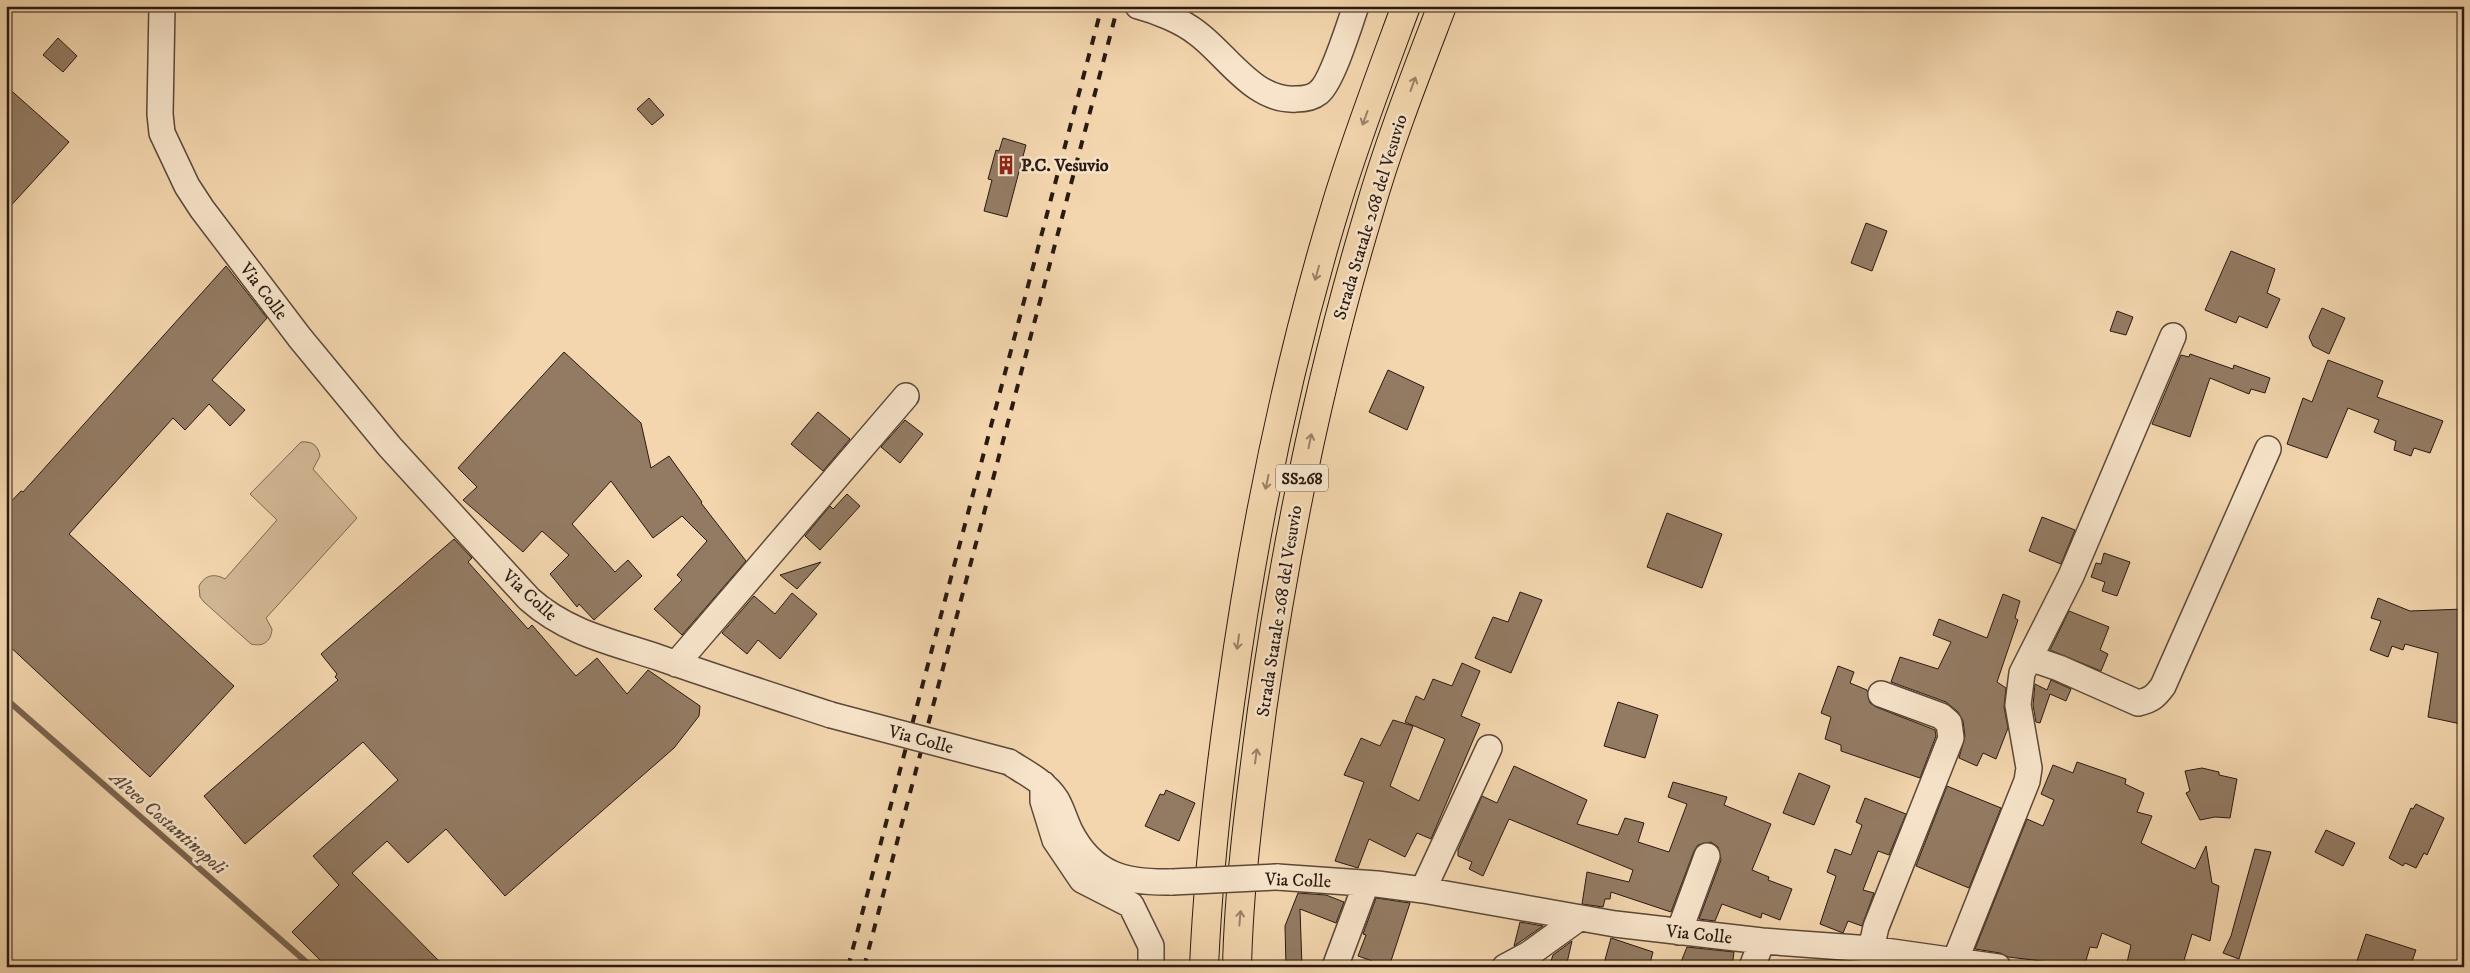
<svg xmlns="http://www.w3.org/2000/svg" width="2470" height="973" viewBox="0 0 2470 973" font-family="'IM FELL DW Pica',serif">
<style>
.green{fill:#d1b693;stroke:#7e6852}
.lines{fill:none;stroke-linecap:round;stroke-linejoin:round}
.stream{stroke:#7a6450;stroke-width:6}
.building{fill:#937b63;stroke:#2a1912}
.street-casing{stroke:#5c4839;stroke-width:28}
.highway-casing{stroke:#2a1912;stroke-width:30}
.street{stroke:#f7e4ca;stroke-width:25}
.highway{stroke:#f3d6ae;stroke-width:28}
.rail{stroke:#2a1912;stroke-width:4;stroke-dasharray:9 9;stroke-linecap:butt}
.street-bridge-casing{stroke:#5c4839;stroke-width:28;stroke-linecap:butt}
.street-bridge{stroke:#f7e4ca;stroke-width:25}
.oneway{stroke:#998168}
.labels{text-anchor:middle;stroke-width:5;stroke-linejoin:round;paint-order:stroke}
.shield{fill:#f7e4ca;stroke:#685649;stroke-width:1}
.shield-label{font-size:16px;font-weight:bold;fill:#2a1912}
.poi-label{font-size:18px;font-weight:bold;fill:#2a1912;stroke:#f7e4ca;text-anchor:start}
.street-label{font-size:18px;fill:#2a1912;stroke:#f7e4ca}
.water-label{font-size:19px;font-style:italic;fill:#5f4b3b;stroke:#f7e4ca}
</style>
<rect width="100%" height="100%" fill="#f3d6ae"/>
<filter id="stains"><feTurbulence type="fractalNoise" baseFrequency=".004" numOctaves="4"/><feColorMatrix values="0 0 0 0 .2 0 0 0 0 .09 0 0 0 0 .02 0 0 0 .5 -.17"/></filter>
<radialGradient id="worn" r=".72"><stop offset=".6" stop-color="#630" stop-opacity="0"/><stop offset="1" stop-color="#630" stop-opacity=".3"/></radialGradient>
<path class="green" d="M301,442c11,-1 17,3 19,14l-7,13 44,49 -91,100 6,11c-1,13 -9,18 -21,15l-47,-42 -4,-5 -1,-11c6,-11 15,-13 26,-7l52,-59 -27,-26z"/>
<g class="lines">
<path class="stream" d="M6,699l306,268"/>
</g>
<path class="building" d="M58,38l19,18 -14,16 -20,-17z
M6,86l63,56 -63,69z
M649,98l15,17 -12,10 -15,-16z
M1003,138l23,7 -19,72 -23,-6 8,-31 -4,-1 8,-29 3,1z
M1866,223l21,8 -15,40 -21,-8z
M2231,251l44,18 -8,24 13,6 -13,29 -28,-12 -3,7 -31,-13z
M226,266l41,52 -55,62 33,30 -15,16 -21,-22 -24,26 -12,-12 -104,116 165,152 -84,91 -144,-134v-136l15,-16 2,1z
M2322,308l23,10 -16,36 -16,-8 -4,-9z
M2117,311l16,6 -7,18 -16,-4z
M564,352l77,71 10,45 18,-12 33,46 -1,1 45,58 -64,74 -28,-26 28,-29 -5,-5 30,-34 -25,-25 -29,22 -42,-57 -39,43 43,48 13,-12 14,16 -48,44 -15,-16 -2,3 -27,-33 19,-19 -27,-24 -19,21 -60,-52 14,-13 -19,-19z
M2190,354l43,15 1,-4 36,13 -5,15 -14,-4 -2,5 -39,-16 -20,59 -38,-13 29,-69 8,2z
M2328,360l55,21 -6,16 66,24 -13,32 -16,-5 -3,8 -17,-6 2,-9 -22,-9 5,-12 -31,-12 -21,50 -40,-14 16,-46 9,4z
M1388,370l36,17 -17,43 -38,-18z
M818,412l32,27 -27,32 -32,-27z
M905,420l18,14 -23,29 -19,-16z
M847,494l13,12 -40,44 -15,-14 25,-30 3,3z
M1667,513l55,21 -20,54 -55,-21z
M2042,517l33,13 -14,34 -32,-13z
M454,539l18,19 -4,4 60,67 4,-4 44,51 21,-18 30,36 21,-24 52,36 -1,10 -25,32 -169,148 -59,-67 -38,34 -21,-22 -35,32 93,94h-118l-35,-35 47,-47 -26,-29 85,-76 -35,-38 -118,102 -41,-48 134,-116 -3,-3 2,-3 -16,-20z
M2104,553l26,9 -13,34 -15,-5 3,-9 -14,-5 5,-14 5,1z
M821,562l-24,27 -17,-14z
M1520,592l22,8 -31,73 -36,-15 18,-41 15,5z
M792,593l25,21 -37,45 -22,-19 -11,14 -25,-21 32,-37 21,18z
M2003,594l17,7 -5,17 3,2 -21,62 9,6 -2,19 4,21 -12,31 -13,-6 -6,13 -18,-8 6,-22 -2,-15 -5,-9 -12,-10 -55,-20 9,-25 38,12 13,-27 -18,-7 6,-16 48,19z
M2378,598l32,13 54,-2v100l-3,15 -33,-7 10,-64 -33,-9 -2,6 -11,-4 -4,11 -18,-7 11,-29 -10,-3z
M2069,611l40,16 -9,23 8,4 -7,17 -51,-21z
M1462,663l18,8 -19,45 19,8 -49,115 -14,-6 -12,24 -36,-18 -11,29 -23,-7 29,-79 -20,-7 17,-37 19,8 13,-26 20,6 -23,60 29,15 26,-62 -40,-17 11,-26 8,4 9,-21 19,7z
M1838,666l16,6 -4,11 17,7 3,13 6,4 59,23 1,6 -16,42 -79,-27v-6l-16,-6 6,-22 -10,-4z
M2051,680l20,9 -5,12 -16,-7 -10,29 -4,-1 -3,-17 2,-21 12,6z
M1618,702l40,13 -13,43 -41,-12z
M2077,762l49,17 -1,5 19,9 -7,19 15,4 -11,27 54,26 11,-23 6,37 7,3 -9,55 -18,-7 -10,33h-56l5,-22 -29,-12 -5,15 -7,-1 -6,20h-26l1,-4 -51,-6 -8,-4 -25,-4 52,-130 16,7 11,-26 -13,-6 12,-29 20,8z
M1514,766l73,34 -10,24 41,11 7,-17 19,5 -6,19 31,10 18,-48 -19,-7 5,-15 54,15 -3,8 47,19 -19,46 17,7 -1,3 24,9 -12,31 -18,-7 -1,5 -39,-14 -7,17 -16,-2 22,-59 -3,-13 -7,-5 -13,3 -4,6 -23,61 -60,-20 -1,7h-5l-2,8 -21,-3 5,-32 42,10 4,-12 -124,-51 -26,57 -14,-7 3,-7 -14,-6v-6l24,-54 15,7z
M2202,768l17,4v3l18,4 -7,39 -15,-1 -15,3 -14,-27 4,-2 -5,-20z
M1799,773l31,13 -16,39 -31,-12z
M1947,786l54,22 -32,80 -53,-22z
M1166,790l29,13 -16,38 -34,-15 15,-32 4,1z
M1865,798l41,16 -17,41 -11,-4 -15,39 11,3 -12,33 -14,-5 -5,12 -23,-9 16,-48 -9,-4 8,-23 16,6 11,-30 -6,-3z
M2416,804l28,14 -17,37 -3,-2 -8,15 -11,-5 -2,3 -14,-8 22,-50 2,1z
M2326,830l29,13 -12,23 -28,-14z
M2255,849l16,3 -32,107 -16,-6 8,-17z
M1298,893l28,2 18,7 -8,21 -36,-14 2,58h-16l-1,-41z
M1376,898l34,5 -21,64 -31,-11 8,-21 -3,-1z
M1520,922l23,4 -29,20z
M2366,934l50,16 -6,17h-55z
M1611,938l42,14 -4,15h-46z
M1572,941l-6,26h-17l4,-12z
M1687,947l47,5 -2,15h-53z"/>
<g class="lines">
<defs>
<path id="street" d="M162,6l-2,108 2,19 25,53 15,23 98,129 90,109 139,152c38,34 83,43 131,59 57,20 113,38 171,57
M1138,6c19,5 44,15 59,27 30,22 57,69 99,66 7,0 16,-1 22,-6 14,-10 31,-68 38,-87
M2030,658l29,10 79,35c13,-3 17,-6 25,-17l105,-237
M676,664l230,-268
M1009,762c17,11 36,20 47,37 6,10 9,22 14,32 23,45 56,52 102,51
M1043,784v17l12,39 27,40 49,25 20,41v21
M1277,877l100,7 46,6 192,34 147,17 109,8 127,18
M1423,890l66,-142
M1679,932l28,-76
M1871,949l5,-22 75,-189 -2,-15 -8,-7 -60,-22
M1955,961l72,-180 2,-13 -11,-63 4,-32 49,-97 102,-240
M1335,967l31,-83
M1505,967l24,-13 50,-36
M1752,967l10,-26"/>
<path id="highway" d="M1204,967c4,-91 14,-181 27,-271 23,-167 57,-333 106,-494 20,-66 45,-131 69,-196
M1237,967c2,-86 14,-172 25,-257 24,-168 58,-335 107,-498 20,-70 47,-138 73,-206"/>
</defs>
<use href="#street" class="street-casing"/>
<use href="#highway" class="highway-casing"/>
<use href="#street" class="street"/>
<use href="#highway" class="highway"/>
<path class="rail" d="M848,967l254,-961
M864,967l254,-961"/>
<defs>
<path id="street-bridge" d="M831,715l178,47
M1172,882l105,-5"/>
</defs>
<use href="#street-bridge" class="street-bridge-casing"/>
<use href="#street-bridge" class="street-bridge"/>
</g>
<defs><path id="oneway-shaft" d="M-6 0H5M1.5-3L5.5 0L1.5 3" fill="none" stroke-width="1.6" stroke-linecap="round" stroke-linejoin="round" transform="scale(1.25)"/></defs>
<g class="oneway">
<use href="#oneway-shaft" transform="translate(1413 84) rotate(-70)"/>
<use href="#oneway-shaft" transform="translate(1365 118) rotate(110)"/>
<use href="#oneway-shaft" transform="translate(1317 273) rotate(106)"/>
<use href="#oneway-shaft" transform="translate(1310 441) rotate(-78)"/>
<use href="#oneway-shaft" transform="translate(1267 482) rotate(102)"/>
<use href="#oneway-shaft" transform="translate(1238 642) rotate(98)"/>
<use href="#oneway-shaft" transform="translate(1256 756) rotate(-82)"/>
<use href="#oneway-shaft" transform="translate(1240 918) rotate(-85)"/>
</g>
<defs>
<symbol id="building-bare" viewBox="-9 -9 18 18"><path d="M-4-6H4V6H1V3H-1V6H-4ZM-2.5-4.3h1.7v1.8h-1.7ZM.8-4.3h1.7v1.8H.8ZM-2.5-1h1.7V.8h-1.7ZM.8-1h1.7V.8H.8Z" fill="#8f2418" stroke="#f7e4ca" stroke-width="2.5" paint-order="stroke"/></symbol>
</defs>
<g fill-rule="evenodd">
<use href="#building-bare" x="992" y="151" width="28" height="28"/>
</g>
<g class="labels">
<rect class="shield" x="1276" y="464.5" width="52" height="27" rx="4"/>
<g class="shield-label">
<text x="1302" y="484">SS268</text>
</g>
<g class="poi-label">
<text x="1021" y="171">P.C. Vesuvio</text>
</g>
<g class="street-label">
<text transform="translate(1370 217) rotate(-73)" y="6">Strada Statale 268 del Vesuvio</text>
<text transform="translate(264 291) rotate(53)" y="6">Via Colle</text>
<text transform="translate(530 595) rotate(42)" y="6">Via Colle</text>
<text transform="translate(1279 611) rotate(-81)" y="6">Strada Statale 268 del Vesuvio</text>
<text transform="translate(921 739) rotate(15)" y="6">Via Colle</text>
<text transform="translate(1298 880) rotate(2)" y="6">Via Colle</text>
<text transform="translate(1699 934) rotate(6)" y="6">Via Colle</text>
</g>
<g class="water-label">
<text transform="translate(169 822) rotate(41)" y="7">Alveo Costantinopoli</text>
</g>
</g>
<rect width="2470" height="973" fill="none" stroke="#f3d6ae" stroke-width="25"/>
<rect x="8" y="8" width="2455" height="958" fill="none" stroke="#2a1912" stroke-width="2.5"/>
<rect x="12" y="12" width="2445" height="948" fill="none" stroke="#2a1912"/>
<rect width="100%" height="100%" filter="url(#stains)"/>
<rect width="100%" height="100%" fill="url(#worn)"/>
</svg>
